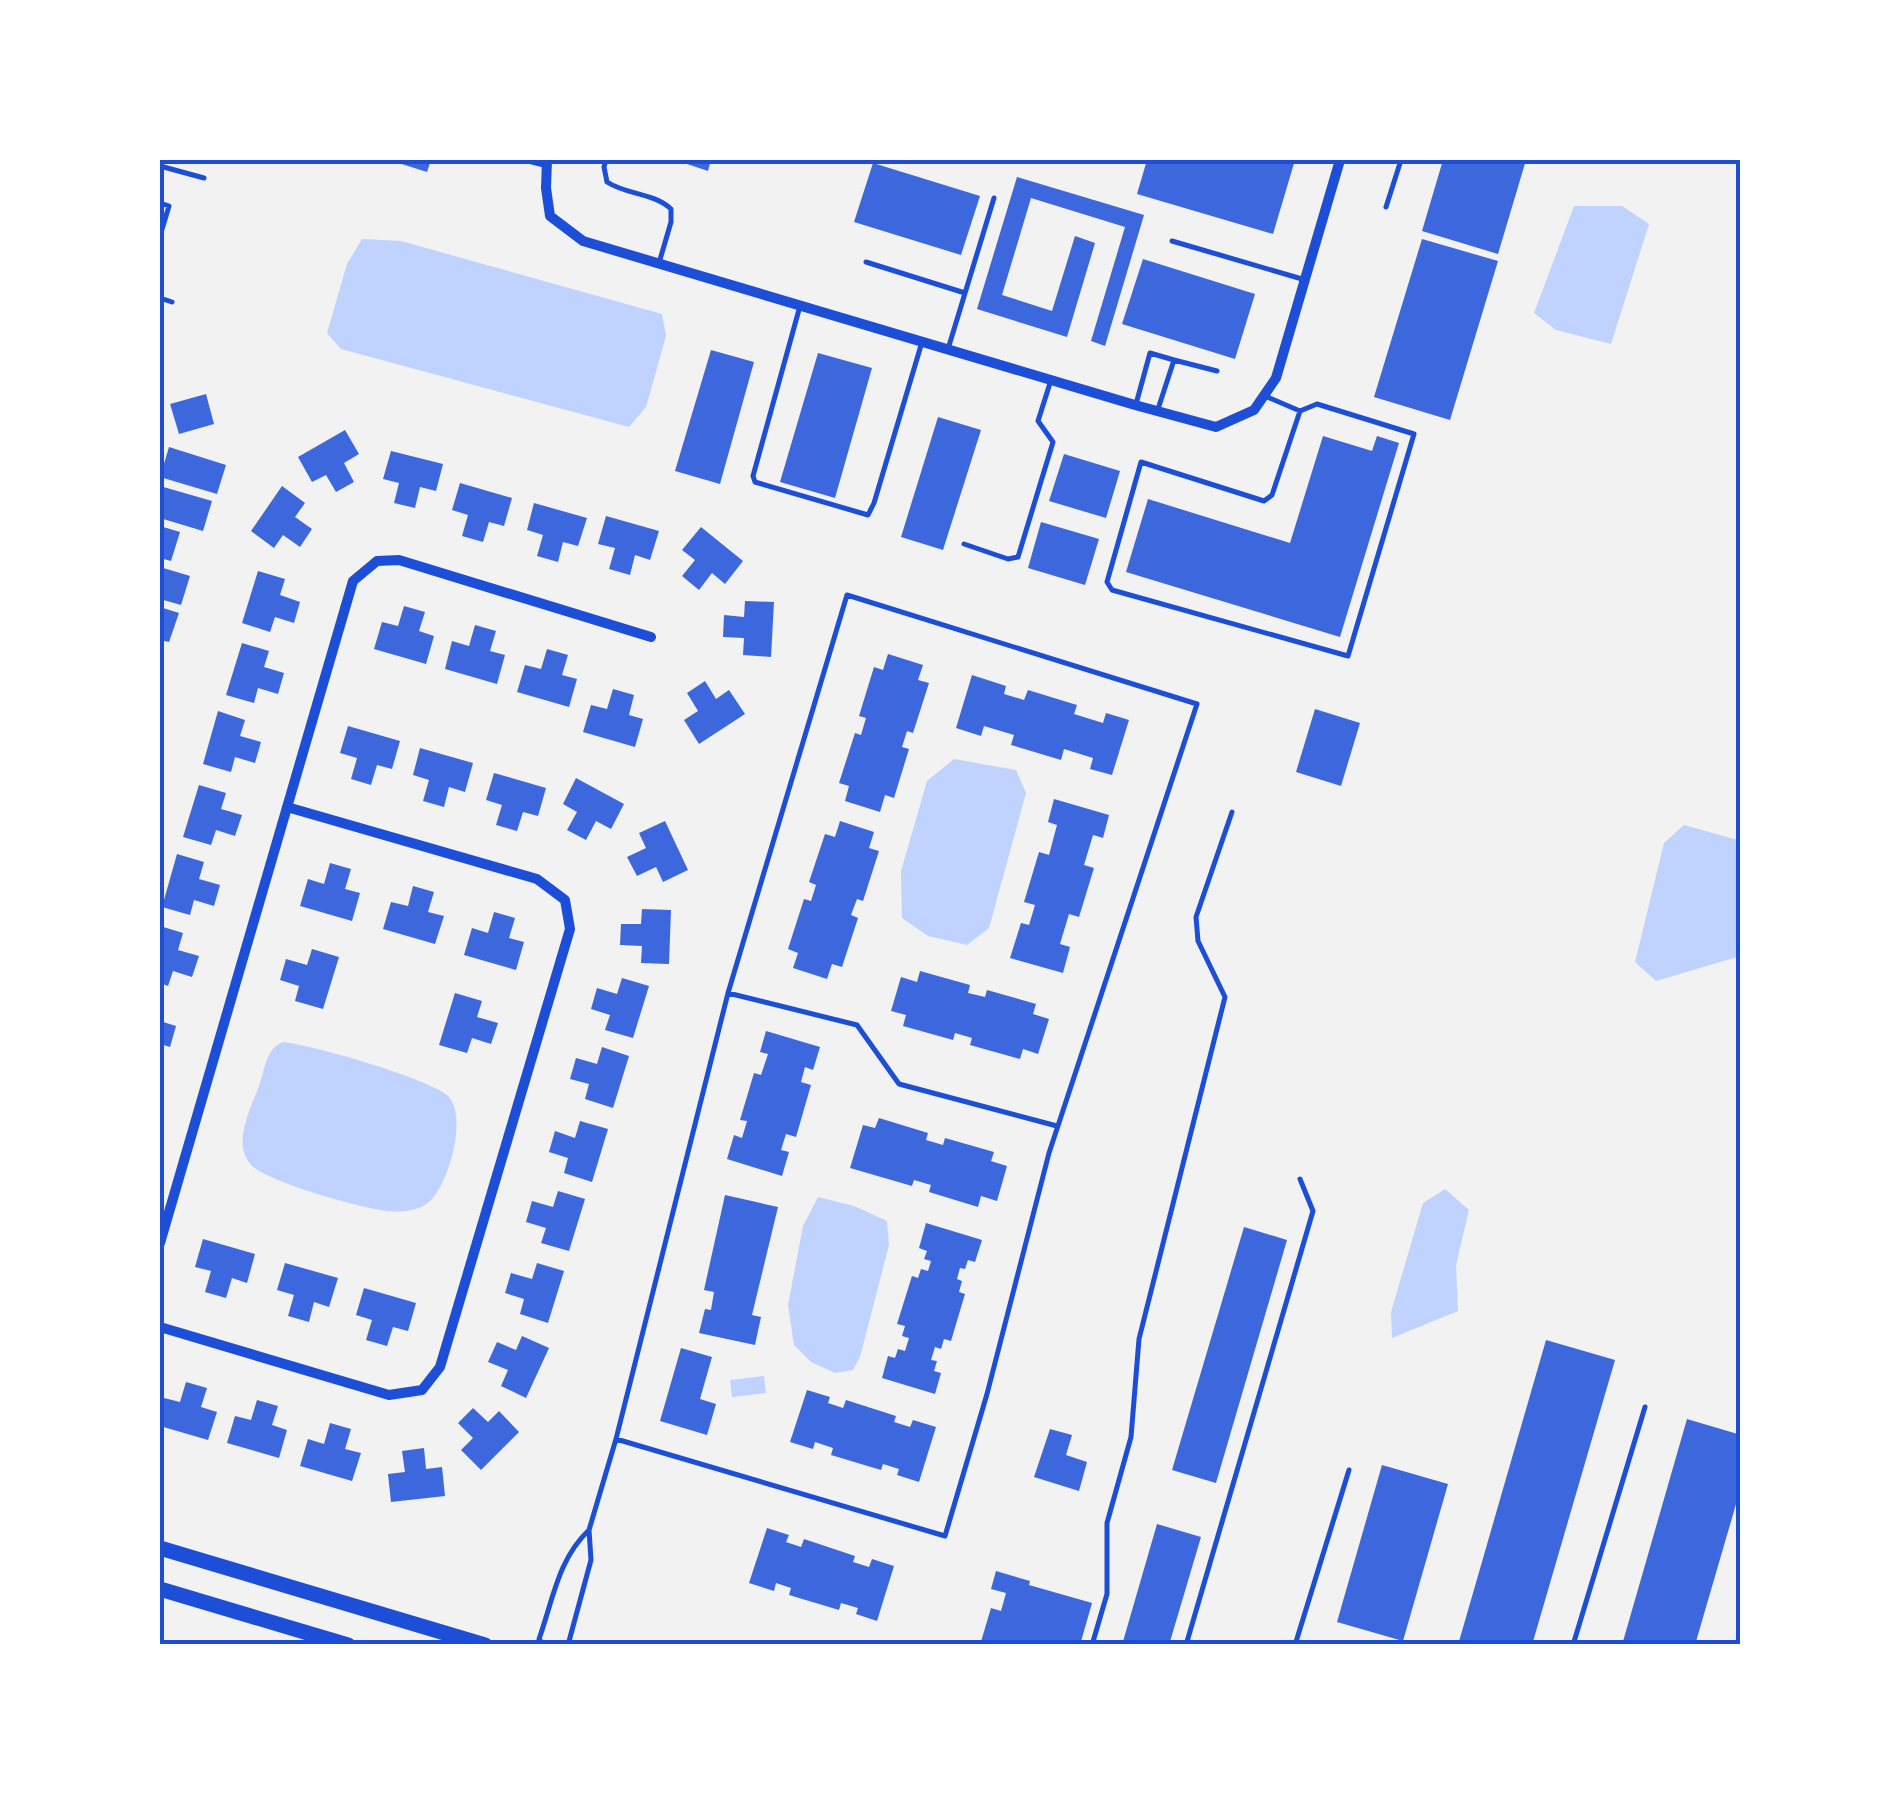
<svg xmlns="http://www.w3.org/2000/svg" width="1901" height="1805" viewBox="0 0 1901 1805" font-family="'PT Sans',sans-serif">
<style>
.water{fill:#bfd3fe}
.building{fill:#3d67dc}
.lines{fill:none;stroke-linecap:round;stroke-linejoin:round}
.service{stroke:#1d4ed8;stroke-width:5}
.minor{stroke:#1d4ed8;stroke-width:10}
.secondary{stroke:#1d4ed8;stroke-width:15}
.neatline{fill:none;stroke:#1d4ed8;stroke-width:4}
</style>
<rect width="100%" height="100%" fill="#f2f2f2"/>
<path class="water" d="M1574,206h48l27,18 -38,120 -55,-14 -22,-17z
M362,239l39,2 261,73 4,22 -20,71 -17,20 -288,-78 -14,-16 20,-69z
M954,759l62,11 10,23 -37,135 -22,17 -39,-9 -26,-18 -1,-47 26,-90z
M1684,825l57,16v119l-4,-3 -81,24 -21,-19 29,-119z
M283,1042c26,2 148,37 165,54 20,20 1,87 -18,105 -12,11 -28,11 -43,10 -26,-3 -118,-28 -136,-46 -2,-2 -6,-9 -7,-13 -6,-19 8,-48 15,-66 6,-16 6,-37 24,-44z
M1445,1189l24,21 -13,55 2,46 -66,27 -1,-26 32,-109z
M818,1197l36,9 33,15 2,24 -29,112 -7,13 -18,3 -24,-11 -17,-17 -6,-40 15,-79z
M764,1376l2,17 -34,4 -2,-17z"/>
<path class="building" d="M389,160h42l-4,12z
M675,160h36l-3,11z
M1147,160h148l-22,74 -136,-40z
M1443,160h83l-28,94 -76,-23z
M873,163l107,33 -19,59 -107,-33z
M1017,177l127,38 -39,131 -14,-5 34,-114 -94,-29 -29,97 50,16 23,-75 20,7 -28,94 -90,-28z
M1422,239l76,22 -48,159 -76,-23z
M1143,259l112,35 -20,65 -113,-35z
M711,350l43,12 -34,122 -45,-13z
M818,353l54,15 -37,130 -55,-16z
M206,394l8,30 -35,10 -9,-30z
M938,417l43,13 -38,120 -42,-13z
M345,430l14,24 -15,9 10,19 -18,10 -10,-17 -14,7 -14,-25z
M1323,436l49,15 5,-15 22,7 -59,194 -214,-65 22,-73 142,44z
M169,447l57,18 -9,29 -57,-17z
M391,451l52,13 -7,27 -16,-4 -5,21 -21,-5 5,-20 -16,-4z
M1064,454l56,17 -14,47 -57,-17z
M460,483l52,15 -8,28 -15,-4 -6,20 -21,-6 6,-21 -16,-5z
M160,486l52,15 -9,30 -43,-13z
M282,486l23,17 -10,14 17,12 -12,18 -17,-12 -9,13 -23,-17z
M534,503l53,15 -9,28 -15,-4 -5,20 -21,-6 6,-21 -16,-5z
M606,516l53,15 -9,29 -15,-5 -5,20 -21,-6 6,-21 -17,-4z
M1041,522l58,17 -14,46 -57,-17z
M160,526l20,6 -9,29 -11,-3z
M701,527l42,34 -18,23 -13,-11 -13,17 -17,-14 13,-16 -13,-10z
M160,567l30,9 -9,29 -21,-6z
M258,571l27,8 -5,16 20,7 -6,21 -19,-6 -5,15 -28,-9z
M745,601l29,1 -3,55 -28,-2 1,-17 -21,-1 1,-22 20,2z
M404,606l21,6 -6,19 15,5 -8,28 -52,-15 8,-27 16,4z
M160,607l19,6 -10,29 -9,-2z
M475,625l21,6 -6,20 15,4 -8,29 -52,-15 7,-28 17,5z
M242,643l27,8 -5,16 20,6 -6,21 -20,-6 -4,15 -28,-8z
M547,649l21,6 -6,20 15,4 -8,28 -52,-15 8,-27 16,4z
M888,654l35,11 -5,15 11,3 -16,50 -6,-2 -5,16 7,2 -15,49 -9,-3 -5,17 -35,-11 4,-15 -10,-3 16,-50 6,2 5,-17 -7,-2 15,-49 9,3z
M972,675l34,11 -2,8 20,6 4,-10 49,15 -3,9 29,9 3,-10 23,7 -17,55 -22,-6 3,-11 -29,-9 -3,11 -50,-15 3,-10 -30,-9 -3,10 -25,-8z
M705,681l11,18 13,-9 16,24 -46,30 -15,-24 14,-9 -11,-18z
M613,689l21,6 -5,20 14,4 -8,28 -52,-15 8,-27 16,4z
M1315,709l45,14 -19,63 -45,-14z
M218,711l27,9 -5,16 21,6 -6,21 -20,-6 -4,15 -28,-8z
M348,726l52,15 -8,28 -15,-4 -6,20 -20,-6 6,-21 -17,-5z
M420,748l53,15 -8,29 -16,-5 -5,20 -21,-6 6,-21 -16,-5z
M494,773l52,15 -8,28 -15,-4 -6,19 -21,-6 6,-20 -16,-5z
M576,778l48,26 -13,25 -15,-8 -10,19 -19,-10 10,-18 -14,-8z
M199,785l27,8 -5,16 21,6 -7,21 -19,-6 -5,15 -28,-8z
M1054,799l55,16 -6,23 -10,-3 -9,30 10,3 -15,49 -10,-3 -9,30 10,3 -7,26 -53,-15 11,-35 8,2 6,-20 -11,-3 15,-50 10,3 8,-30 -9,-3z
M665,821l23,49 -25,12 -7,-15 -19,9 -10,-19 19,-9 -7,-15z
M840,821l34,11 -5,16 10,3 -16,50 -6,-2 -6,16 7,3 -16,49 -10,-3 -5,15 -34,-11 5,-15 -10,-4 16,-50 7,2 5,-16 -7,-3 16,-48 10,3z
M177,854l27,8 -5,17 21,6 -6,21 -20,-6 -4,15 -28,-8z
M330,863l21,6 -6,20 15,4 -8,28 -52,-15 8,-27 16,5z
M413,886l21,6 -6,20 16,4 -9,28 -52,-15 8,-27 17,4z
M642,909l29,1 -2,54 -28,-1 1,-17 -22,-1 1,-21h20z
M494,912l21,6 -6,20 15,4 -8,28 -52,-15 8,-27 16,5z
M160,926l23,7 -5,17 21,6 -7,21 -19,-6 -5,15 -8,-3z
M312,949l27,8 -16,52 -28,-8 4,-15 -19,-6 6,-21 21,6z
M920,971l50,14 -2,8 17,4 2,-7 49,14 -3,10 16,5 -11,35 -15,-5 -3,10 -50,-14 2,-7 -17,-5 -2,7 -50,-14 3,-11 -15,-4 10,-34 16,5z
M622,978l27,8 -16,52 -28,-8 5,-15 -19,-6 6,-21 20,6z
M455,993l27,8 -5,16 21,6 -7,21 -19,-6 -5,15 -28,-8z
M160,1021l16,5 -6,21 -10,-3z
M766,1031l54,16 -7,23 -8,-3 -4,15 10,3 -15,52 -10,-3 -5,16 8,2 -7,24 -55,-17 7,-24 8,3 5,-17 -7,-1 14,-47 7,2 7,-21 -8,-2z
M602,1047l27,9 -16,52 -28,-9 4,-15 -19,-5 6,-21 21,6z
M879,1118l49,15 -2,7 17,5 2,-7 49,14 -3,9 16,5 -10,35 -16,-5 -3,11 -49,-15 2,-7 -17,-5 -2,6 -62,-18 13,-43 12,3z
M580,1121l28,8 -16,53 -28,-9 4,-15 -19,-6 6,-21 20,7z
M558,1191l27,8 -16,52 -28,-8 5,-15 -20,-6 6,-21 21,6z
M725,1195l53,12 -26,108 9,2 -6,28 -56,-12 6,-24 6,1 3,-18 -10,-2z
M926,1223l56,17 -7,22 -7,-2 -3,9 -5,-1 -3,11 5,2 -3,11 6,2 -14,47 -7,-2 -3,10 -6,-2 -4,13 6,1 -3,10 7,2 -6,21 -53,-16 6,-22 7,2 3,-9 7,2 4,-13 -7,-2 3,-10 -8,-2 15,-48 6,2 3,-9 7,2 3,-10 -7,-2 3,-8 -8,-3z
M1244,1227l43,13 -71,243 -44,-13z
M203,1239l52,15 -8,29 -15,-5 -6,20 -21,-6 6,-21 -16,-4z
M285,1263l53,15 -9,29 -15,-5 -5,20 -21,-6 6,-21 -17,-5z
M537,1263l27,8 -16,52 -28,-9 4,-15 -19,-6 6,-20 21,6z
M364,1288l52,15 -8,28 -15,-4 -6,19 -21,-6 6,-20 -16,-5z
M522,1336l27,12 -23,50 -25,-12 7,-16 -20,-8 9,-20 19,8z
M1546,1340l69,20 -83,285h-74z
M681,1348l31,9 -12,42 16,5 -9,31 -47,-14z
M186,1382l21,6 -6,19 16,5 -9,28 -48,-14v-15l4,-13 16,4z
M807,1390l23,7 -2,6 15,5 3,-8 50,16 -2,6 16,5 3,-7 23,7 -17,55 -22,-7 2,-6 -16,-5 -2,6 -50,-15 2,-7 -18,-6 -2,7 -23,-7z
M257,1400l21,6 -6,19 15,5 -8,28 -52,-15 8,-27 16,4z
M473,1408l15,14 11,-11 20,21 -38,38 -20,-20 12,-12 -15,-15z
M1687,1419l54,16v52l-46,158h-73z
M330,1423l21,6 -6,20 16,4 -9,28 -52,-15 8,-27 16,5z
M1050,1429l22,6 -6,20 21,7 -8,29 -45,-14z
M424,1448l2,21 16,-2 3,29 -54,6 -3,-28 17,-2 -3,-21z
M1382,1465l66,19 -45,157 -66,-19z
M1157,1524l44,13 -32,108h-47z
M767,1528l22,7 -3,7 15,5 3,-8 51,17 -2,6 16,5 3,-8 22,7 -17,55 -21,-7 2,-6 -17,-5 -2,7 -50,-15 2,-7 -15,-5 -2,8 -25,-8z
M996,1571l34,10 -1,4 63,18 -12,42h-44l-16,-4 -1,4h-39l11,-37 10,3 5,-18 -15,-4z"/>
<g class="lines">
<path class="service" d="M524,160l20,5
M606,160l-2,7 3,15c20,13 47,11 64,27v13l-12,41
M160,166l44,12
M160,203l9,3 -9,30
M1386,207l15,-47
M1172,241l130,38
M866,262l99,31
M160,298l12,4
M800,306l-47,170 2,6 113,33 6,-12 48,-161
M948,349l46,-151
M1265,396l35,15 -28,84 -8,6 -123,-39 -34,120 5,8 236,66 66,-222 -97,-30 -17,7
M1136,404l14,-51 24,7
M1158,409l16,-49 43,11
M964,544l44,15 10,-2 35,-115 -15,-21 13,-41
M728,993l129,32 42,59 158,42
M544,1645l-5,-6c14,-39 19,-80 50,-109
M568,1645l23,-85 -2,-30 27,-91 112,-446 119,-398 350,109 -148,449 -62,241 -42,142 -329,-97
M1092,1645l15,-51v-71l24,-86 8,-98 86,-342 -27,-56 -2,-24 36,-105
M1186,1645l127,-434 -13,-32
M1295,1645l54,-175
M1573,1645l72,-238"/>
<path class="minor" d="M547,160l-1,28 4,28 33,25 552,164 81,22 38,-17 22,-32 64,-218
M160,1243l193,-662 24,-20 22,-1 252,77
M160,1327l229,68 33,-5 18,-23 130,-438 -5,-29 -28,-21 -250,-72"/>
<path class="secondary" d="M160,1548l325,97
M160,1589l188,56"/>
</g>
<rect width="1901" height="1805" fill="none" stroke="#ffffff" stroke-width="325"/>
<rect x="162" y="162" width="1576" height="1480" class="neatline"/>
</svg>
